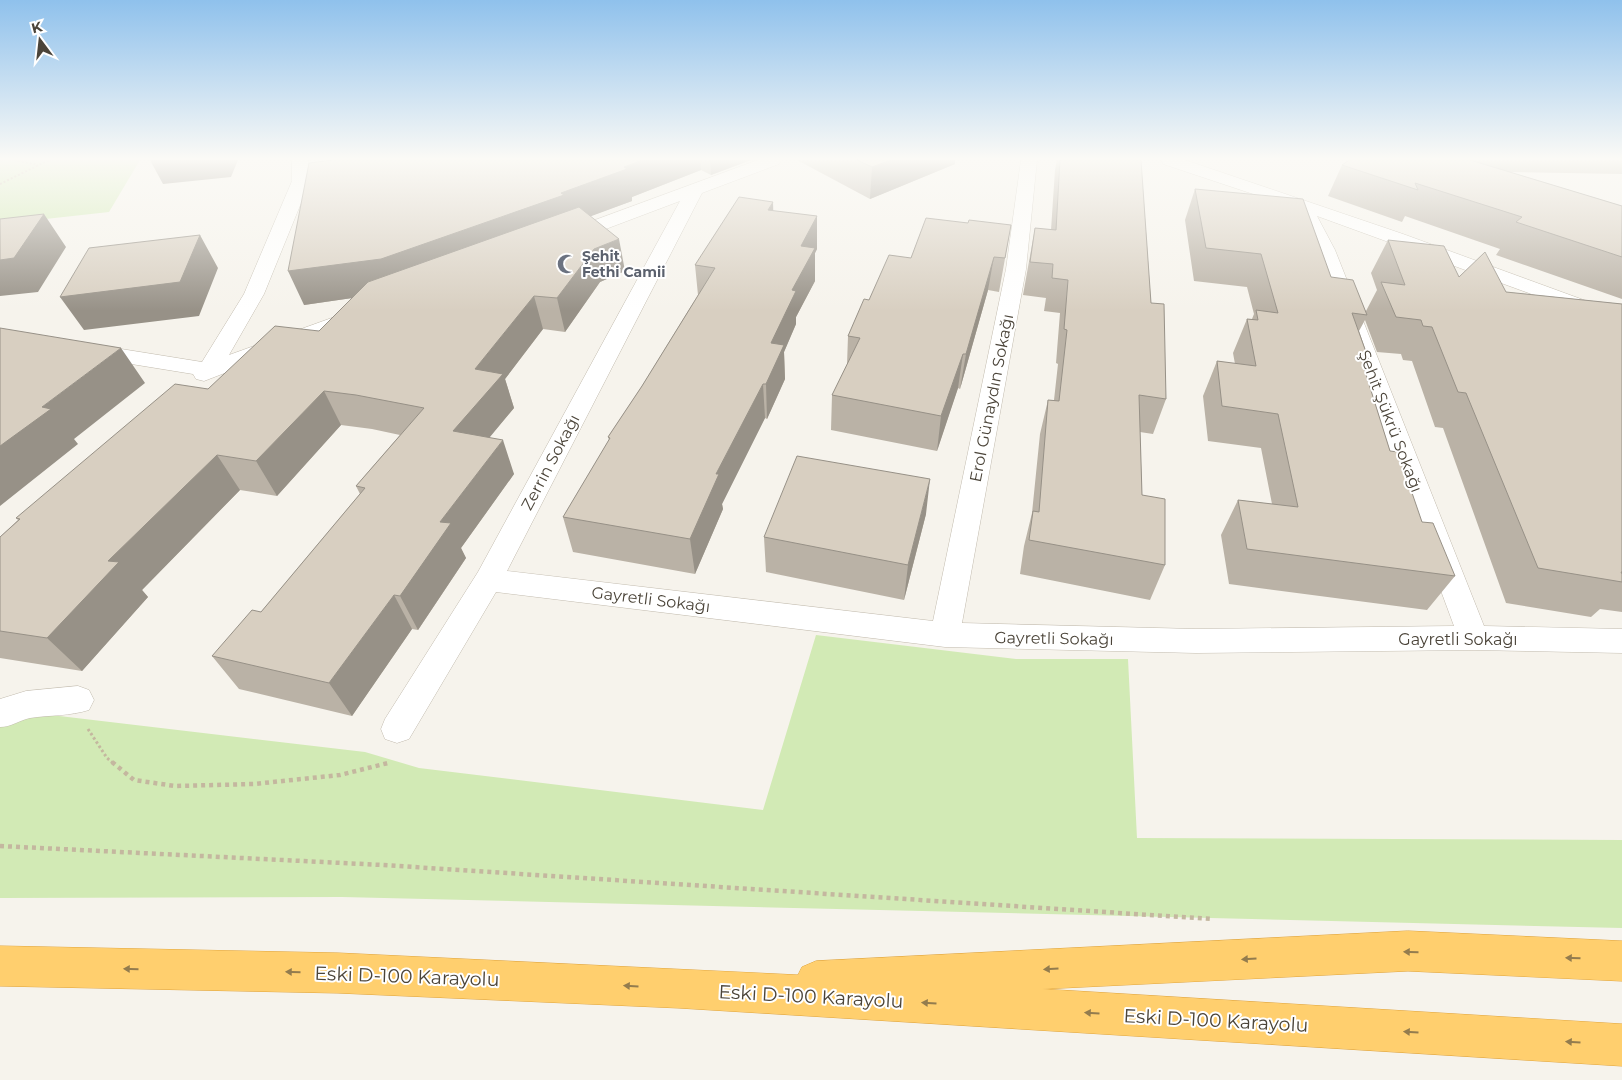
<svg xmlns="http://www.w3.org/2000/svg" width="1622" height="1080" viewBox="0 0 1622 1080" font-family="Montserrat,sans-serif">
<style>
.green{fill:#d2eab5}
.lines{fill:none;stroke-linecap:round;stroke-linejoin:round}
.minor-casing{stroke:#c2bbae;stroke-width:1}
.highway-casing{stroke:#e0a43c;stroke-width:1}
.path-far2{stroke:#c4b79f;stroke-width:2;stroke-dasharray:2 2;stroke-linecap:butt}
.path-far1{stroke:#c4b79f;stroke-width:3;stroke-dasharray:2.5 2.5;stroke-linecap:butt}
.path{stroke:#c4b79f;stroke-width:4.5;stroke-dasharray:4 4;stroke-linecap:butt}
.minor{fill:#fff;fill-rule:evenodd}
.highway{fill:#ffcf6e;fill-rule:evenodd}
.wall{fill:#bab2a6}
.shaded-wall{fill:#979187}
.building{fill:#d8cfc1;stroke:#979187}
.oneway{fill:#937c4e}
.labels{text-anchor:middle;stroke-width:4;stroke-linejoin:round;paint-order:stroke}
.far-worship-label{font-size:14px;font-weight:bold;fill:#5b616d;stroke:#fff;text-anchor:start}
.street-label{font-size:16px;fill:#4b4439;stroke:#fff}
.near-street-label{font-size:19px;fill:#4b4439;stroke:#fff}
</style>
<rect width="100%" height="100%" fill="#f6f3ec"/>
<path class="green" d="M0,160h140l-31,52 -109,12z
M816,635l200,24h112l9,179 485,2v88l-1280,-31 -342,1v-189l365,43 54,16 344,42z"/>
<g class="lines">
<defs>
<path id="minor" d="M292,160h16l2,21 -46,113 -35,61 122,-44 7,-2 7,2 4,4 -4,4 -161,62 -8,-2 -3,-5 -111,-18 -3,-5 3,-5 8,-2 112,18 42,-68 48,-113z
M758,160h23l-2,4 -77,29 -195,378 426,50 73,-352 15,-109h16l-11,109 -64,354 234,6 258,-3 -139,-376 -20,-42 -132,-44 -2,-4h24l218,74 219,80v13l-305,-111 18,34 149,376 138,3v24l-148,-3 -278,3 -251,-6 -449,-55 -87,147 -12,4 -12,-4 -4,-10 4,-10 93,-147 202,-371 -106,40 -7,2 -7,-2 -2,-4 2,-4z
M78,686l11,4 5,10 -5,10c-19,6 -39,5 -59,8 -10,2 -19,9 -30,9v-28l26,-8z"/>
<path id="highway" d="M1408,931l214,10v40l-214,-10 -366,18 580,35v42l-943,-58 -341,-15 -338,-7v-40l338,7 460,22 4,-8 14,-6z"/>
</defs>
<use href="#minor" class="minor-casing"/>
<use href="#highway" class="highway-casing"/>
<path class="path-far2" d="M14,160l24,5
M0,184l49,-24"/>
<path class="path-far1" d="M88,729l19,29 6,5"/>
<path class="path" d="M112,762l22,18 41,6 79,-2 86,-9 48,-12
M0,846l383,19 829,54"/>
<use href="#minor" class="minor"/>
<use href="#highway" class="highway"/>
</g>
<path class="wall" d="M333,160h418l-40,15 -10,-5 -69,27v4l-42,15 35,55 -25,11 -35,50 -22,-3 -38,50 9,29 -25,29 25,37 -53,74 5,10 -48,72 -6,-1 -60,87 -113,-27 -27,-33 49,-44 99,-118 -4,-8 44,-51 -28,-6 -31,-4 -64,71 -37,-6 -98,100 6,7 -66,74 -82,-13v-121l18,-17 -2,-2 192,-129 111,-58 33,-33 -48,7z
M797,160h158v4l-85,35z
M1057,160h84l10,143 15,96 -13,35 -13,-2 2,63 23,70 -15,35 -130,-26 4,-28 8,-33 8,-79 8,-34h6l4,-36 -2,-1 4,-50 -16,-2 2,-13 -23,-3 12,-67 16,2 4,-60z
M1349,160h273v14l-112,-2 112,34v93l-126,-44 4,-6 -95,-33 -3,6 -74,-26 14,-31z
M1195,189l136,88 35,34 11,-21 -6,-17 17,-33 71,37 47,15 116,12v308l-22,-3 -9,8 -85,-14 -63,-175 -8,-1 -23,-66 -9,-1 -2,-6 -24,-2 -12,-32 -6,11 12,35 -5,9 24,76 32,71 33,54 -28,34 -198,-26 -8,-49 17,-35 34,4 -11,-56 -53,-7 -5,-45 14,-35 18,3 -2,-11 14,-34h5l2,-5 -7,-27 -53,-6 -9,-61z
M773,211l44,5v33l-2,4v28l-19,36v7l-12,28 1,27 -18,40 -2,-1 -43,86 1,5 -28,65 -122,-22 -10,-35 46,-77 -1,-3 34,-51 56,-91 -3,-30z
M968,223l43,2 -12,67 -11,-2 -28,99 -2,-1 -21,63 -106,-21 1,-35 15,-30 1,-29 21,-36 42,-42z
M926,514l-22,86 -138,-28 -2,-35z"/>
<path class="shaded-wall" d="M150,160h88l-7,17 -68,7z
M643,160h57l1,10 -69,27v4l-62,23 -176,68 -90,13 -16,-34 273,-78z
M710,160h41l-40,15z
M891,160h64v4l-85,35 2,-32z
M773,202l1,32 -6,-24z
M44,214l22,33 -28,45 -38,4v-36z
M817,216v33l-2,4v28l-19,36v7l-12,28 1,27 -18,40 -1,-35 5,-41 21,-53 9,-44z
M200,235l18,33 -19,48 -115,14 -24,-33z
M619,239l6,32 -25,11 -35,50 -8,-34 37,-49z
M994,257l-6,33 -28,99 6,-35z
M534,296l9,33 -38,50 9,29 -48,58 -13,-35 22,-62z
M121,348l24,35 -71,56 4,5 -78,62v-60l42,-39z
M963,354l-5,34 -21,63 4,-35z
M763,384l2,34 -43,86 1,5 -28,65 -5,-35 26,-65z
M324,391l17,34 -64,71 -21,-35z
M503,440l11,34 -53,74 5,10 -48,72 -18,-34 40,-74z
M217,455l23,35 -98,100 6,7 -66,74 -35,-33 61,-77z
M930,479l-4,35 -22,86 4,-35z
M394,595l18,34 -60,87 -23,-33z"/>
<path class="building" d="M333,160h310l-19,7 3,2 -66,24 3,2 -183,64 -93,12 21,-108z
M857,160h34l-19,7z
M1060,160h81l10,143 13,1 2,95 -27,-4 3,100 23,4v66l-136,-25 4,-29 6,1 9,-112 11,1 8,-71 -3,-1 4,-49 -16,-2 1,-14 -23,-2 5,-34 21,2z
M1349,160h121l152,46v51l-106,-35 6,-5 -107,-34 3,7 -76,-25z
M1195,189l108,10 28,78 22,3 14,35 -15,-2 19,53 -8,-1 27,86 8,1 24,70 11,1 22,53 -208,-27 -9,-49 60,7 -20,-93 -56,-8 -5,-45 39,5 -9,-47 11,1 -2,-10 22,3 -17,-59 -55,-6z
M739,197l34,5 -5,8 49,6 -16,30 14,2 -23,42 4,1 -25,52 13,2 -18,39h-3l-47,90h3l-29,65 -127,-22 47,-79 -2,-1 34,-51 73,-118 -20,-3z
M579,207l40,32 -25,10 -37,49 -23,-2 -59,73 28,5 -50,57 50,9 -63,82 11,1 -51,73 -6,-1 -65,88 -117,-27 40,-46 9,2 104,-124 -9,-2 68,-78 -68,-13 -32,-4 -68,70 -39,-6 -109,106 11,1 -72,76 -47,-7v-94l20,-18 -4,-1 159,-134 33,5 67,-63 44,5 49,-49z
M44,214l-30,44 -14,2v-41z
M926,218l42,5 1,-3 42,5 -6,33 -11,-1 -28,97h-3l-22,62 -109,-21 28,-57 -12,-2 16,-37 5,1 20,-45 22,3z
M200,235l-20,47 -120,15 29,-49z
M1388,240l56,6 15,31 26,-25 21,40 116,12v268h-1l1,2v8l-84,-14 -72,-175 -8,-1 -26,-65 -9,-1 -2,-6 -25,-3 -15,-35 24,3z
M0,328l121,20 -79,59 9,2 -51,37z
M797,456l133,23 -22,86 -144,-28z"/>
<defs><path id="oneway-solid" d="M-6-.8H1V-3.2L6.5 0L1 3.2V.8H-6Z" transform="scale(1.25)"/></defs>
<g class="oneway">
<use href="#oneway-solid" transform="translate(1411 952) rotate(-179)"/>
<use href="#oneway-solid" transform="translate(1573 958) rotate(-178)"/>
<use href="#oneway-solid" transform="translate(1249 959) rotate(177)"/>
<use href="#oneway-solid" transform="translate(131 969) rotate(-179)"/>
<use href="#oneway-solid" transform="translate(1051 969) rotate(177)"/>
<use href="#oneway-solid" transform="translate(293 972) rotate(-179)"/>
<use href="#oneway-solid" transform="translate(631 986) rotate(-177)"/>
<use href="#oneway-solid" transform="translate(929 1003) rotate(-177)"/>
<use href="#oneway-solid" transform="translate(1092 1013) rotate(-177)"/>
<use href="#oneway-solid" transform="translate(1411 1032) rotate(-177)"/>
<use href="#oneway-solid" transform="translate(1573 1042) rotate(-177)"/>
</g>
<linearGradient id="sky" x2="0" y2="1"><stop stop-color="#8fc1ec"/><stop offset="0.51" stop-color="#fbfaf6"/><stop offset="1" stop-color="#fbfaf6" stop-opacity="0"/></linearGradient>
<rect width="1622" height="311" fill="url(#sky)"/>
<defs>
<symbol id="mosque-bare" viewBox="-9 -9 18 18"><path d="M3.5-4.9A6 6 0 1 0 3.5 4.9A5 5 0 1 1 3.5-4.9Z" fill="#6b7280" stroke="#fff" stroke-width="2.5" paint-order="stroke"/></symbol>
</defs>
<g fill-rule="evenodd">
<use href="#mosque-bare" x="553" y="250" width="28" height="28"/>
</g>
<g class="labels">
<g class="far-worship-label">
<text x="582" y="261">Şehit<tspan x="582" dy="16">Fethi Camii</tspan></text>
</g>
<g class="street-label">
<text transform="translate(991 398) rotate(-79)" y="6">Erol Günaydın Sokağı</text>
<text transform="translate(1391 421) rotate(69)" y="6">Şehit Şükrü Sokağı</text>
<text transform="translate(550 462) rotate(-62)" y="6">Zerrin Sokağı</text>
<text transform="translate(651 599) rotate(7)" y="6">Gayretli Sokağı</text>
<text transform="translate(1054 638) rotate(1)" y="6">Gayretli Sokağı</text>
<text x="1458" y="645">Gayretli Sokağı</text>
</g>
<g class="near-street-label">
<text transform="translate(407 976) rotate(2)" y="7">Eski D-100 Karayolu</text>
<text transform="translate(811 996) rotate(3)" y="7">Eski D-100 Karayolu</text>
<text transform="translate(1216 1020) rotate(3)" y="7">Eski D-100 Karayolu</text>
</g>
</g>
<g transform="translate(40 40) rotate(345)" stroke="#ffffff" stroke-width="4" paint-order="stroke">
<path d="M0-4L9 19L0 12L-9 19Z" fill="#4b4439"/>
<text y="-8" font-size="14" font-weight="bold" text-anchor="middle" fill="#4b4439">K</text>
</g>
</svg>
